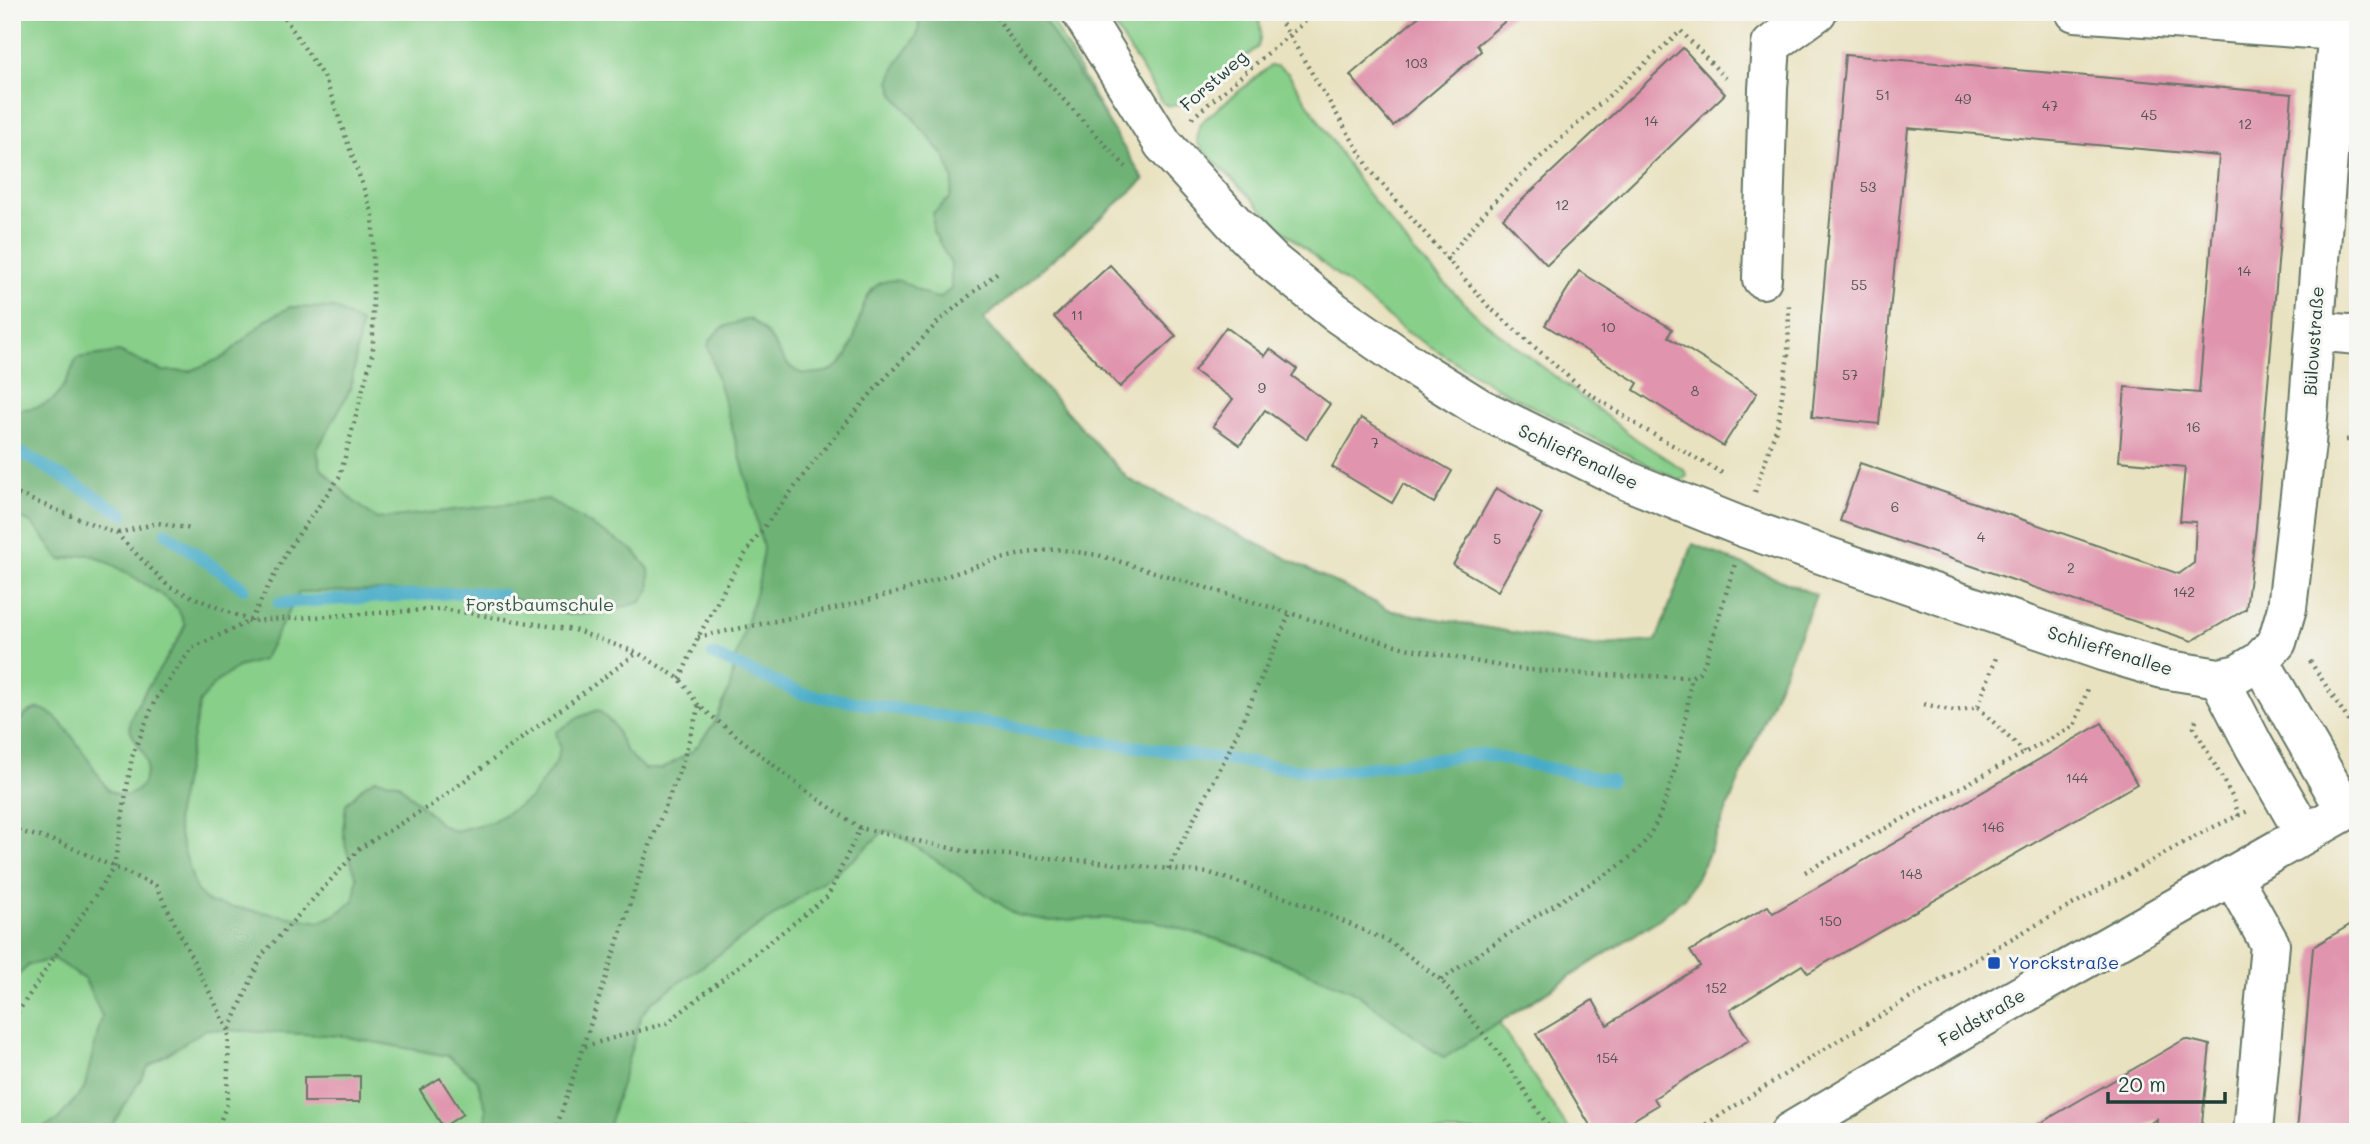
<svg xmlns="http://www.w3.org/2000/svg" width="2370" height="1144" viewBox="0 0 2370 1144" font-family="Mali,sans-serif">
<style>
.green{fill:#88cf8a;stroke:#54865f;stroke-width:2}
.forest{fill:#6eb276;stroke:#467855;stroke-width:2}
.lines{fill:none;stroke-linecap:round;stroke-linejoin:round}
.stream{stroke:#47acc7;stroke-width:12}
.building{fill:#e094ad}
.minor-casing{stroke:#667765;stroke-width:42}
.path{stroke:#667765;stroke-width:4.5;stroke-dasharray:2 5;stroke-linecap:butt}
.minor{stroke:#fff;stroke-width:38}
.transit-dot{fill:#1a4fb4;stroke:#f6f6f2;stroke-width:2.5}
.labels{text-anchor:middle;stroke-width:6;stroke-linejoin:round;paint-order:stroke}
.number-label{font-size:14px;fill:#4f5352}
.street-label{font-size:18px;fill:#1f3d34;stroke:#f6f6f2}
.park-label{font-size:18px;fill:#345a45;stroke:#f6f6f2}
.transit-label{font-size:18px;fill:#164399;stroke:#f6f6f2;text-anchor:start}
</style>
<rect width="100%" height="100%" fill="#f6f6f2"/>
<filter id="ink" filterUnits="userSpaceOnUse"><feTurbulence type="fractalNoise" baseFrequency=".0143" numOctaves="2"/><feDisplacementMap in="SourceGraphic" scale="14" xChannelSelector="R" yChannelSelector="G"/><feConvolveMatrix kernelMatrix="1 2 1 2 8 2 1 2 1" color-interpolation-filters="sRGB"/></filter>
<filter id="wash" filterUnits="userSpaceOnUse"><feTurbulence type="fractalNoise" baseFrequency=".00686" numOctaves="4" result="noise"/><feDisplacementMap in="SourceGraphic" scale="28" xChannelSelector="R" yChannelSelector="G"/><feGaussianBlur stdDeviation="1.57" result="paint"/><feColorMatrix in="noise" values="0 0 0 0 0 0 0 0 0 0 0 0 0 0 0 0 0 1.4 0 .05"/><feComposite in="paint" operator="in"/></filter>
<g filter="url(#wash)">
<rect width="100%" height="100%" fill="#e9e2c0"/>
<path class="green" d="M12,12h1035l74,133 23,35 -161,140 145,159 264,132 199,35 65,-5 37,-97 123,51 -111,267 -19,34 -27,23 -160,104 71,109h-1558z
M1106,12h151c4,13 5,22 1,35l-70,57 -20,2 -6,-4z
M1270,66h7l11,7 71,109 55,70 64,65 158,122 49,32 2,5 -6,5 -94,-46 -92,-48 -91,-57 -118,-97 -83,-83 -6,-8 2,-15 6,-8z"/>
<path class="forest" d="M918,12h121l105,168 -161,140 145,159 264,132 199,35 65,-5 37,-97 123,51 -111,267 -19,34 -27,23 -215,139 -91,-67 -98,-40 -100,-30 -57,-3 -48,3 -33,-6 -123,-83 -10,-1 -30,28 -202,143 -11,14 -34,116h-122l1,-23 -9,-30 -29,-23 -107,-20 -135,-7 -57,37 -41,66h-75l24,-11 27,-32 18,-73 -17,-36 -31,-21 -25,6 -17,16v-250c6,-8 14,-20 24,-22 22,-5 60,64 72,81 8,4 16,8 25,3 7,-4 9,-8 12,-16 10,-25 -22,-39 -14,-59 13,-33 40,-59 54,-93 -3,-6 -5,-14 -10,-19 -11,-12 -67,-45 -81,-50 -12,-4 -21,3 -33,4 -19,-17 -19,-40 -49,-43v-107c45,-2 48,-14 65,-52l42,-6 43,19h28l34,-14 42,-37 24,-13 44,1 27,15 -10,65 -34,62 4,18 31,32 25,19 171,-20 85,51 16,19 1,20 -9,13 -35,10 -37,3 -87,-25 -183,2 -36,68 -25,7 -23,16 -15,19 -24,116 3,16 17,56 13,13 111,19 15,-7 19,-14 3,-23 -11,-30 -3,-18 3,-26 19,-19 10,-6 23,4 43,42 14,6 36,-9 39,-23 26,-37 4,-14 -4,-16 24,-15 18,-7 16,15 11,25 19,19h18l32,-19 20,-26 16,-37 6,-29 23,-78 4,-32 -17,-71 -38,-131c7,-20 23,-22 42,-27 5,4 11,9 16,14 11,12 18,35 35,40 4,2 12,0 16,0 49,0 32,-75 64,-90 23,-11 37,14 59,15l11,-9v-25l-18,-33v-18l17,-15 3,-17 -7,-23 -51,-62 -5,-14c3,-7 5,-16 9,-22 14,-20 23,-22 19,-48z"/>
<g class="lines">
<path class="stream" d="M12,453l8,-1 65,38 38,24
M166,533l78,55
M279,603l194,-11 30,3
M713,655l90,39 300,48 220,31 157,-19 131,27"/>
</g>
<g id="blocks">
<path class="building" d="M1424,12h92l-39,33 4,6 -88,75 -43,-51z
M1683,48l42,46 -178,171 -44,-47z
M1845,55l447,39 -36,434 -10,81 -54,32 -352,-120 20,-58 319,111 15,-11 2,-41 -16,-1 5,-54 -66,-6 6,-74 74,6 20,-237 -311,-28 -29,296 -67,-7z
M1110,265l66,71 -56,51 -66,-70z
M1579,271l93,58 -4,8 89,56 -34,53 -89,-56 4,-7 -93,-58z
M1226,327l39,29 5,-7 27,20 -5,7 38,28 -24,35 -41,-29 -25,35 -27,-19 20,-27 -39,-28z
M1361,418l91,53 -18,32 -31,-19 -11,19 -60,-36z
M1496,488l46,26 -44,77 -45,-26z
M2102,723l35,61 -329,189 -6,-8 -72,45 19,30 -95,58 4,7 -45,27h-19l-58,-98 57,-34 14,25 93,-59 -10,-15 78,-45 5,7z
M2358,920v212h-61l16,-185z
M2185,1039l25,6 -9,87h-45l1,-13 -21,13h-111z
M360,1076v26h-56v-25z
M440,1078l23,36 -20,13 -23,-37z"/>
</g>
</g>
<g filter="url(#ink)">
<use href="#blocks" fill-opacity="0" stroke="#667765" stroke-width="2"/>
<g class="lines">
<defs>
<path id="minor" d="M1081,12l82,132 73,81 37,37 62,50 81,56 64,40 148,73 117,47 357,123 61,18 56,9 19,-4 22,-13 17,-19 10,-34 19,-165 33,-431
M2075,12l262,19
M1762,279l6,-190 3,-44 46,-33
M2315,331l43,4
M2260,661l86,150
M2219,678l35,68 50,87
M2232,876l38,68 -17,188
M1790,1132l216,-128 352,-200"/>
</defs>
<use href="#minor" class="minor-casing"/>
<path class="path" d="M281,12l45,69 47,134v136l-33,125 -51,72 -39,73 192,-12 132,21 64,23 42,26 19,27 103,82 58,40 108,24 120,9 122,12 94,31 86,38 51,38 66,84 45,68
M993,12l30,44 103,111
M1275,12l96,159 118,136 91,80 62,41 82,46
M1192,118l124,-106
M1446,260l43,-53 47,-46 145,-130 48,51
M2346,440l12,-1
M12,492l105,42 52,53 81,34 -58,27 -37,52 -23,57 -18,110 -102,154
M1755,492l23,-69 10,-68 1,-50
M118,533l40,-10 34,6
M698,637l140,-29 64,-17 90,-30 34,-8 30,-4 42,6 307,93 111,21 86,6 89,2 8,-5 6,-10 30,-98
M2310,661l48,74
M680,679l18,-42 37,-67 20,-31 61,-80 57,-68 66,-70 60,-50
M1924,704l30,7 24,-4 19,-52
M1978,707l46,45
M2196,720l-2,7 40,73 5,17
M12,829l49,14 95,43 73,145
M1168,869l60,-116 62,-140
M1805,872l269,-146 15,-40
M1441,980c40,-28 80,-55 121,-80 26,-16 60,-31 80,-55 29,-33 45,-125 49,-168
M585,1046l82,-23 161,-127 32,-68
M216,1132l11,-28 2,-73 33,-76 98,-107 73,-44 204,-151
M555,1132l91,-277 36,-91 17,-58
M1694,1132l140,-89 175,-103 196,-109 43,-20"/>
<use href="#minor" class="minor"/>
</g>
</g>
<rect class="transit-dot" x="1987" y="956" width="14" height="14" rx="3.5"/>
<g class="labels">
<g class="number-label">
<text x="1416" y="68">103</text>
<text x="1883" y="100">51</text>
<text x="1963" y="104">49</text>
<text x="2050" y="111">47</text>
<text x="2149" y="120">45</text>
<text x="1651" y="126">14</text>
<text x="2245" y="129">12</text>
<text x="1868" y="192">53</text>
<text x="1562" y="210">12</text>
<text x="2244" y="276">14</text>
<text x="1859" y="290">55</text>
<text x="1077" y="320">11</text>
<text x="1608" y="332">10</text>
<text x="1850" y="380">57</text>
<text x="1262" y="393">9</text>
<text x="1695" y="396">8</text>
<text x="2193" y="432">16</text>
<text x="1375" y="448">7</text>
<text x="1895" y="512">6</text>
<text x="1981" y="542">4</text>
<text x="1497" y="544">5</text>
<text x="2071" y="573">2</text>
<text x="2184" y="597">142</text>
<text x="2077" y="783">144</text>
<text x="1993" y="832">146</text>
<text x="1911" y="879">148</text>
<text x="1830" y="926">150</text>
<text x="1716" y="993">152</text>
<text x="1607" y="1063">154</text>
</g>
<g class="street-label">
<text transform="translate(1214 81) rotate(-41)" y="6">Forstweg</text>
<text transform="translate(2314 341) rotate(-86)" y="6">Bülowstraße</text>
<text transform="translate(1578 457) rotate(25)" y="6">Schlieffenallee</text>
<text transform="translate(2110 651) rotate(17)" y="6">Schlieffenallee</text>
<text transform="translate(1982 1018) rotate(-30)" y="6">Feldstraße</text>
</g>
<g class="park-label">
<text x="540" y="611">Forstbaumschule</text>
</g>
<g class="transit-label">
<text x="2008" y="969">Yorckstraße</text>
</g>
</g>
<rect width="2370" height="1144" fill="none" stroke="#f6f6f2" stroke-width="42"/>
<path d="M2108 1092v10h117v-10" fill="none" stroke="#1f3d34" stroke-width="3.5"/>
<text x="2118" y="1092" font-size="21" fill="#1f3d34" stroke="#f6f6f2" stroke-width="5" paint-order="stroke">20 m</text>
</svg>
